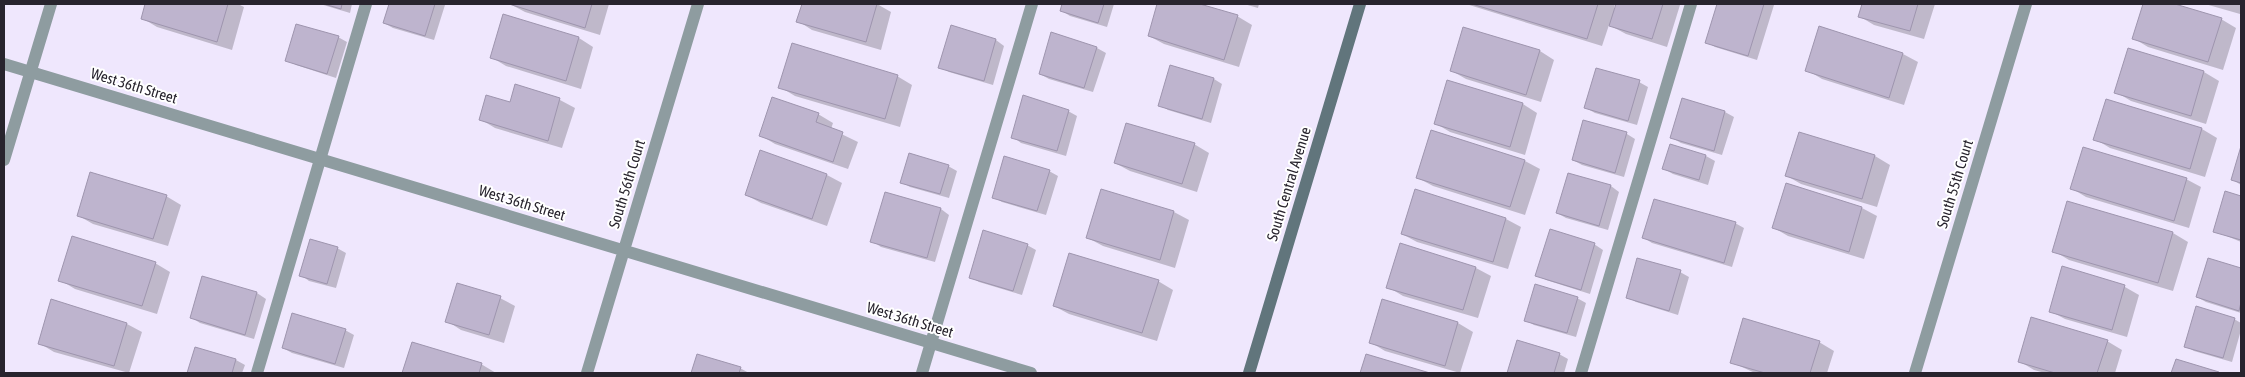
<svg xmlns="http://www.w3.org/2000/svg" width="2245" height="377" viewBox="0 0 2245 377" font-family="'Asap Condensed',sans-serif">
<style>
.shadow{fill:#0003}
.building{fill:#beb4ce;stroke:#9e95ae}
.lines{fill:none;stroke-linecap:round;stroke-linejoin:round}
.lane{stroke:#8e9ca0;stroke-width:12}
.street{stroke:#8e9ca0;stroke-width:12}
.secondary{stroke:#61757c;stroke-width:12}
.labels{text-anchor:middle;stroke-width:4;stroke-linejoin:round;paint-order:stroke}
.street-label{font-size:15px;fill:#28242e;stroke:#fff}
</style>
<rect width="100%" height="100%" fill="#efe7fd"/>
<path class="shadow" d="M146,4h92l6,3 -12,43 -75,-23 -15,-9z
M320,4h32l-2,9z
M390,4l55,1 -11,35 -41,-12 -9,-5z
M510,4h99l-9,31 -75,-23z
M803,4h74l14,8 -10,38 -69,-20 -14,-9z
M1064,4h50l-7,23 -37,-11 -8,-5z
M1159,4h37l41,12 15,9 -13,42 -75,-23 -15,-8z
M1244,4h15l-1,4z
M1466,4h149l-1,5 2,1 2,-6 62,1 -13,42 -41,-13 -17,-9 -7,21z
M1718,4l56,1 -17,55 -42,-13 -8,-5z
M1863,4h72l-11,35 -50,-14 -15,-9z
M2144,4h27l50,15 15,9 -13,42 -75,-23 -15,-9z
M2205,4h36v6l-1,4z
M1464,28l76,23 14,9 -13,42 -75,-23 -14,-8z
M1052,34l45,14 9,5 -13,39 -44,-13 -9,-5z
M338,37l9,5 -11,36 -40,-13 -9,-5z
M579,38l14,9 -12,42 -75,-23 -15,-9z
M996,40l8,6 -11,39 -44,-13 -9,-5z
M2128,50l76,22 15,9 -13,43 -75,-23 -15,-9z
M1903,54l15,8 -14,43 -82,-26 -15,-9z
M897,76l15,9 -12,42 -105,-31 -15,-9z
M1214,79l8,5 -11,39 -43,-13 -8,-5z
M1639,82l9,5 -11,38 -42,-12 -9,-5z
M516,86l44,14 15,8 -13,40 -67,-20 -15,-9 31,-16z
M1683,100l42,12 9,5 -12,38 -41,-12 -9,-5z
M2107,100l95,29 15,9 -12,39 -95,-29 -15,-9z
M1523,104l14,9 -12,42 -75,-23 -15,-9z
M1068,111l9,5 -11,40 -45,-13 -8,-6z
M818,114l15,9 -2,6 27,13 -10,27 -73,-25 -15,-9z
M1584,121l43,13 8,5 -11,38 -42,-12 -9,-5z
M1432,132l93,29 15,8 -15,46 -92,-29 -15,-8z
M1799,134l76,22 15,9 -13,42 -76,-23 -14,-8z
M1194,144l15,9 -12,39 -67,-21 -15,-8z
M1671,145l35,11 9,5 -7,24 -35,-11 -9,-5z
M2241,150v35l-8,-5z
M761,152l66,23 15,8 -15,43 -66,-23 -15,-8z
M948,166l9,5 -8,27 -39,-11 -9,-5z
M1049,171l9,5 -12,39 -44,-13 -9,-5z
M2186,179l15,8 -12,41 -103,-31 -15,-9z
M1787,185l75,23 15,8 -13,43 -76,-23 -14,-8z
M1611,186l8,6 -11,38 -42,-12 -9,-5z
M1415,191l91,28 15,8 -13,42 -91,-27 -15,-8z
M886,193l55,16 8,6 -14,47 -54,-15 -9,-6z
M2226,193l15,4v45l-26,-11z
M166,196l15,9 -13,41 -75,-22 -14,-8z
M2068,202l105,31 15,9 -15,49 -104,-31 -15,-9z
M1174,212l15,8 -14,48 -72,-22 -15,-8z
M1735,223l9,5 -12,39 -80,-24 -8,-5z
M1594,244l9,6 -13,44 -44,-14 -9,-5z
M1027,245l9,5 -14,45 -43,-13 -9,-5z
M1401,245l75,23 15,8 -13,42 -75,-22 -15,-9z
M337,248l9,5 -10,35 -27,-7 -8,-6z
M2208,259l33,10v44l-35,-11 -9,-5z
M155,263l15,9 -13,42 -82,-25 -15,-9z
M2063,268l62,19 14,8 -12,42 -62,-18 -15,-8z
M1680,272l9,5 -11,38 -42,-13 -9,-5z
M203,277l54,16 9,6 -12,40 -54,-16 -8,-5z
M1158,281l15,9 -16,51 -88,-27 -15,-8z
M500,298l15,8 -11,37 -43,-13 -14,-9z
M1577,298l9,5 -10,34 -42,-12 -9,-5z
M1383,300l75,23 15,9 -13,41 -75,-22 -15,-9z
M52,301l75,23 15,8 -13,41 -75,-21 -15,-9z
M2234,319l7,4v7l-9,32 -38,-11 -9,-5z
M345,330l9,5 -10,33 -52,-15 -9,-5z
M2107,341l15,9 -7,23h-70l-11,-3 -15,-9z
M1518,342l41,12 9,5 -4,14h-56z
M1819,342l15,9 -7,22h-72l-24,-11z
M412,343l69,21 15,9h-93z
M195,348l41,12 9,5 -3,8h-54z
M698,355l42,13 9,5h-56z
M1367,355l59,18h-65z"/>
<path class="building" d="M145,4h83l-11,38 -76,-23z
M324,4h18l-1,5z
M389,4h46l-10,32 -42,-13z
M509,4h83l-7,24z
M802,4h75l-11,38 -70,-20z
M1062,4h42l-6,19 -38,-12z
M1157,4h43l38,11 -14,45 -76,-24z
M1472,4h126l-11,35z
M1616,4h47l-11,35 -43,-13z
M1717,4h47l-16,52 -43,-13z
M1862,4h56l-8,27 -52,-14z
M2143,4h32l47,14 -14,44 -76,-23z
M503,14l76,23 -13,44 -76,-23z
M296,24l43,12 -12,38 -42,-13z
M951,25l45,14 -12,42 -46,-13z
M1819,26l84,27 -14,45 -84,-27z
M1463,27l77,23 -14,45 -76,-24z
M1051,32l46,15 -13,41 -45,-14z
M792,43l106,32 -13,44 -107,-31z
M2128,48l76,23 -13,45 -77,-23z
M1170,65l44,13 -12,41 -44,-13z
M1596,68l44,12 -12,41 -44,-13z
M1447,80l76,23 -13,44 -76,-23z
M515,84l45,14 -12,43 -69,-21 7,-25 24,7z
M1023,95l46,15 -12,41 -46,-13z
M772,97l47,16 -3,9 27,10 -10,30 -74,-26z
M1682,98l43,13 -11,40 -44,-13z
M2106,99l96,29 -12,41 -97,-29z
M1583,120l44,12 -12,41 -43,-13z
M1126,123l69,20 -13,41 -68,-21z
M1431,130l94,30 -15,47 -94,-29z
M1799,132l76,23 -13,44 -77,-23z
M1670,144l36,11 -7,25 -37,-11z
M2241,146v37l-10,-3z
M2083,147l104,31 -13,43 -104,-32z
M760,150l67,24 -15,45 -67,-24z
M909,153l40,12 -9,29 -40,-11z
M1004,156l46,14 -13,41 -45,-13z
M90,172l77,23 -14,44 -76,-23z
M1568,173l43,12 -12,41 -43,-13z
M1786,183l76,24 -13,45 -77,-24z
M1101,189l73,22 -14,49 -74,-22z
M1415,189l91,29 -13,44 -92,-28z
M2225,191l16,5v44l-28,-8z
M885,192l56,16 -14,50 -57,-16z
M1654,199l82,23 -12,41 -82,-25z
M2067,201l106,31 -15,51 -106,-31z
M1550,229l45,14 -14,47 -46,-14z
M983,230l45,14 -15,47 -44,-13z
M72,236l84,26 -14,44 -84,-25z
M310,239l28,8 -11,37 -28,-8z
M1400,243l76,24 -13,43 -77,-22z
M1069,253l90,27 -17,53 -89,-27z
M1637,258l44,12 -12,41 -43,-13z
M2208,258l33,10v34l-2,9 -43,-14z
M2062,266l63,19 -13,45 -63,-18z
M202,276l55,16 -12,43 -55,-17z
M457,283l44,13 -12,39 -44,-13z
M1535,284l43,13 -11,36 -43,-12z
M51,299l76,24 -13,43 -76,-22z
M1382,299l76,23 -13,44 -76,-23z
M2196,306l39,12 -12,40 -39,-11z
M292,313l54,16 -11,35 -53,-16z
M2031,317l77,23 -11,33h-42l-37,-11z
M1743,318l77,23 -10,32h-45l-35,-10z
M1517,340l43,13 -6,20h-47z
M412,342l70,21 -3,10h-77z
M195,347l41,12 -4,14h-45z
M697,354l44,13 -2,6h-48z
M1366,354l64,19h-70z
M2176,359l43,13 -1,1h-47z"/>
<g class="lines">
<path class="lane" d="M257,373l109,-369
M922,373l110,-369
M1581,373l110,-369"/>
<path class="street" d="M4,64l1027,309
M4,160l47,-156
M587,373l111,-369
M1915,373l111,-369"/>
<path class="secondary" d="M1249,373l111,-369"/>
</g>
<g class="labels">
<g class="street-label">
<text transform="translate(134 86) rotate(17)" y="5">West 36th Street</text>
<text transform="translate(627 184) rotate(-73)" y="5">South 56th Court</text>
<text transform="translate(1289 184) rotate(-73)" y="5">South Central Avenue</text>
<text transform="translate(1955 184) rotate(-73)" y="5">South 55th Court</text>
<text transform="translate(522 203) rotate(17)" y="5">West 36th Street</text>
<text transform="translate(910 320) rotate(17)" y="5">West 36th Street</text>
</g>
</g>
<rect width="2245" height="377" fill="none" stroke="#28242e" stroke-width="10"/>
</svg>
